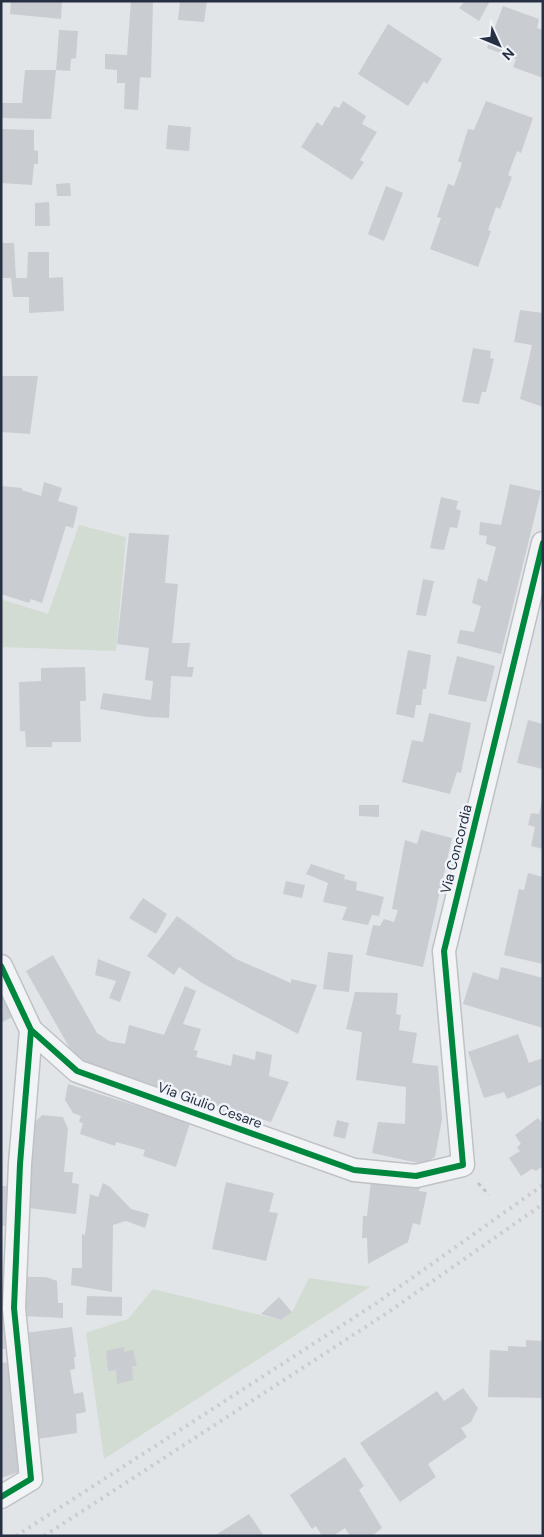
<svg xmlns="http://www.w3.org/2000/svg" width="544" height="1537" viewBox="0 0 544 1537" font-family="'DM Sans',sans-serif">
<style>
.green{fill:#d2dcd2}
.building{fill:#c9ccd0}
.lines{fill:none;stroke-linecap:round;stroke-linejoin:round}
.street-casing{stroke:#bfc1c6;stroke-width:25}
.path{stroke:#c1c3c8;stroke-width:3;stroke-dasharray:4 4;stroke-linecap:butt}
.street{stroke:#f2f3f4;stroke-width:22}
.rail{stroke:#cbcccf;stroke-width:4;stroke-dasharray:2.5 5;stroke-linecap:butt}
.cycleway-casing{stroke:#f0f3f7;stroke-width:9}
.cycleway{stroke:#00873e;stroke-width:6}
.labels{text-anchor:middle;stroke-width:5;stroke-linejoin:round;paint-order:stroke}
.street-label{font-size:14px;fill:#273043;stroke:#f0f3f7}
</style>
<rect width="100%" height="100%" fill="#e2e5e8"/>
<path class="green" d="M79,525l47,12 -10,114 -115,-4v-48l47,15z
M309,1278l61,9 -266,172 -18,-126 42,-14 25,-30 128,31 11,-8z"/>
<path class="building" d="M11,1h51l-1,18 -51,-5z
M131,1h22l-2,77 -11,-1 -2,33 -14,-1 1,-26h-8v-13l-12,-1v-15l22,1z
M180,1h27l-3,21 -26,-2z
M465,1h25l-11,20 -20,-13z
M503,6l36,13 -2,9 6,2v48l-30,-11 3,-8 -29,-11z
M388,24l54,35 -15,25 -3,-3 -16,25 -50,-32z
M59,30l19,1 -2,27 -5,1 -1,12 -14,-1 -5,49 -50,-1v-15h21l3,-33h31z
M343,101l23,15 -4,8 15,8 -17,28 4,2 -12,18 -51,-33 16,-25 5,4 12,-20 5,2z
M486,101l47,17 -12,35 -4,-2 -9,24 4,2 -12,32 -4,-2 -8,23 3,1 -13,36 -48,-18 11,-31 -4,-1 11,-33 6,2 8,-23 -4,-2 10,-32 6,1z
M168,125l23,2 -2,24 -23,-2z
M1,129l33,1v20l4,1v13h-4l-2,21 -31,-2z
M70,183l1,13h-14l-1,-12z
M386,186l17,7 -19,48 -16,-7z
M49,202l1,24h-15v-23z
M1,243h13l2,35h11l1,-26h21v26l14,-1 1,34 -35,2v-16h-16l-2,-19h-10z
M520,310l23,3v94l-23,-8 12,-54 -18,-3z
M473,348l18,3 -1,7 4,1 -8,33h-4l-3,12 -17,-2z
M1,376h37l-8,58 -29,-2z
M44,482l18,6 -4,13 20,6 -5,21 -7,-2 -24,77 -11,-4 -2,4 -28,-9v-108l21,2v2l19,6z
M510,484l31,7 -40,163 -44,-11 3,-13 14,2 7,-26 -9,-3 6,-25 9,4 9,-35 -10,-3 1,-8 -8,-1 1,-13 21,3z
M441,497l17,4 -2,8 5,2 -4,17 -7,-1 -6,23 -14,-2z
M129,533l40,2 -4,48 13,1 -6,59h18l-3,24h7l-2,10 -21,-1 -2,42 -22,-1 -47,-8 3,-16 48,7 2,-19 -8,-1 4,-32 -32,-4z
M423,579l11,2 -8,35 -10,-1z
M408,650l23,5 -5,34h-3l-2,16h-5l-2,13 -18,-4z
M457,656l38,10 -9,36 -38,-8z
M85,667l1,34h-6l1,41h-29v5h-26l-1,-16h-5l-1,-49 22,-1v-13z
M429,713l42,10 -10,50 -4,-1 -7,22 -48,-12 10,-42 11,2z
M528,720l15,4v45l-26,-6z
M542,801h1v48l-12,-3 4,-19 -7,-2 3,-12 8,1z
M359,805h20v12l-20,-1z
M421,830l31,8 -29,129 -57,-12 7,-30 7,1 4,-7 10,3 4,-12 -6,-1 13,-69 12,4z
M311,864l34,11 -1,4 13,3 -1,8 28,7 -5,19 -7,-1 -4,10 -26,-5 5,-13 -24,-5 5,-19 -22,-9z
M528,873l15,4v87l-39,-9 15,-66 5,1z
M286,881l19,4 -3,13 -19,-4z
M143,898l24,16 -11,20 -27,-16z
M177,916l59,43 55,24v-4l26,6 -19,49 -96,-51 -23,-16 -5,8 -27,-19z
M328,952l25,3 -4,37 -26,-3z
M53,955l44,78 12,8 16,3 4,-19 35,10 21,-49 11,5 -13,33 18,5 -7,21 4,1 -2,6 35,9 2,-12 22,6 1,-9 16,4 -3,21 20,6 -18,40 -65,-19 -115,-39 -18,-10 -47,-83z
M98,959l33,13 -11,30 -11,-4 7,-17 -21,-6z
M501,967l42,11v50l-80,-24 10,-32 25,8z
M355,992l43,1 -2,21 5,1 -2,15 18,3 -5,30 26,3 4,53 -7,38 -12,7 -51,-11 6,-31 27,2 1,-37 -50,-7 6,-48 -16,-3z
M1,994l13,22 -13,7z
M518,1034l11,29 14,-5v26l-36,15 -3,-7 -20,6 -16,-46z
M68,1084l122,39 -14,44 -33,-11 2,-6 -29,-8 -1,4 -35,-12 3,-11 -4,-1 2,-6 -8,-3 -8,-13z
M42,1115l21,2 5,12 -4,43h9l-1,11 7,1 -3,30 -47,-6 4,-84z
M538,1118l5,6v42l-7,5 -4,-2 -11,7 -12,-18 11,-7 -3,-4 4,-3 -6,-9z
M337,1120l12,3 -4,16 -12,-3z
M371,1181l49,7 -1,3 8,1 -7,33 -7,-2 -5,19 -40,22 -1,-26h-5l1,-22h4z
M226,1182l48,11 -5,19 9,1 -12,48 -54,-12z
M103,1183l7,4 21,22 18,5 -4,14 -19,-7 -13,4 -1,67 -41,-7 1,-17h10v-34l3,1 5,-41 8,3z
M1,1186h10l-2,40h-8z
M25,1277h21l11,4 1,22h5v15l-39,-2z
M1,1290h2l6,59h-8z
M87,1296l35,1v19l-36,-1z
M279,1297l13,15 -11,8 -20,-6z
M72,1327l4,30h-2l1,12 -5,1 4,24 9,-2 3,20 -10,2 1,19 -39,6 -14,-106z
M526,1340l17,1v57l-55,-1 2,-47 18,1v-5l18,1z
M124,1347v5l9,-2 4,16h-5l1,14 -16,4 -1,-14 -8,1 -2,-20z
M11,1362l13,108 -23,8v-115z
M463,1388l15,20 -7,14 -10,6 6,9 -39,27 8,13 -36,25 -40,-59 77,-52 7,10z
M345,1457l19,29 -5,4 23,38 -10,8h-22l-5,-8 -12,8h-11l-6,-10 -4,3 -22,-34z
M249,1514l15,22h-50z"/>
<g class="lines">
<defs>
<path id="street" d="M1,966l30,64 46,41 277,99 62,6 47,-11 -19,-214 99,-408
M1,1497l30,-18 -17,-171 6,-144 11,-134"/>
</defs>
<use href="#street" class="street-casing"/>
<path class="path" d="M478,1183l11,12"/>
<use href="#street" class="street"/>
<path class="rail" d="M16,1536l362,-234 165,-117
M44,1536l343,-223 156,-109"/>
<defs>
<path id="cycleway" d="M1,966l30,64 46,41 277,99 62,6 47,-11 -19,-214 99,-408
M1,1497l30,-18 -17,-171 6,-144 11,-134"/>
</defs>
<use href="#cycleway" class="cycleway-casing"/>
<use href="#cycleway" class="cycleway"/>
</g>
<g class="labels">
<g class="street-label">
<text transform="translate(456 849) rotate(-76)" y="5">Via Concordia</text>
<text transform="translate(210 1105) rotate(20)" y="5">Via Giulio Cesare</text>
</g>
</g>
<rect width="544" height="1537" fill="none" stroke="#273043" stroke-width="5"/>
<g transform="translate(499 45) rotate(134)" stroke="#f0f3f7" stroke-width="4" paint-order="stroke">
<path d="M0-4L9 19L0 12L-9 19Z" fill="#273043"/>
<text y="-8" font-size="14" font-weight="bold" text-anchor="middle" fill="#273043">N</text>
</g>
</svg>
